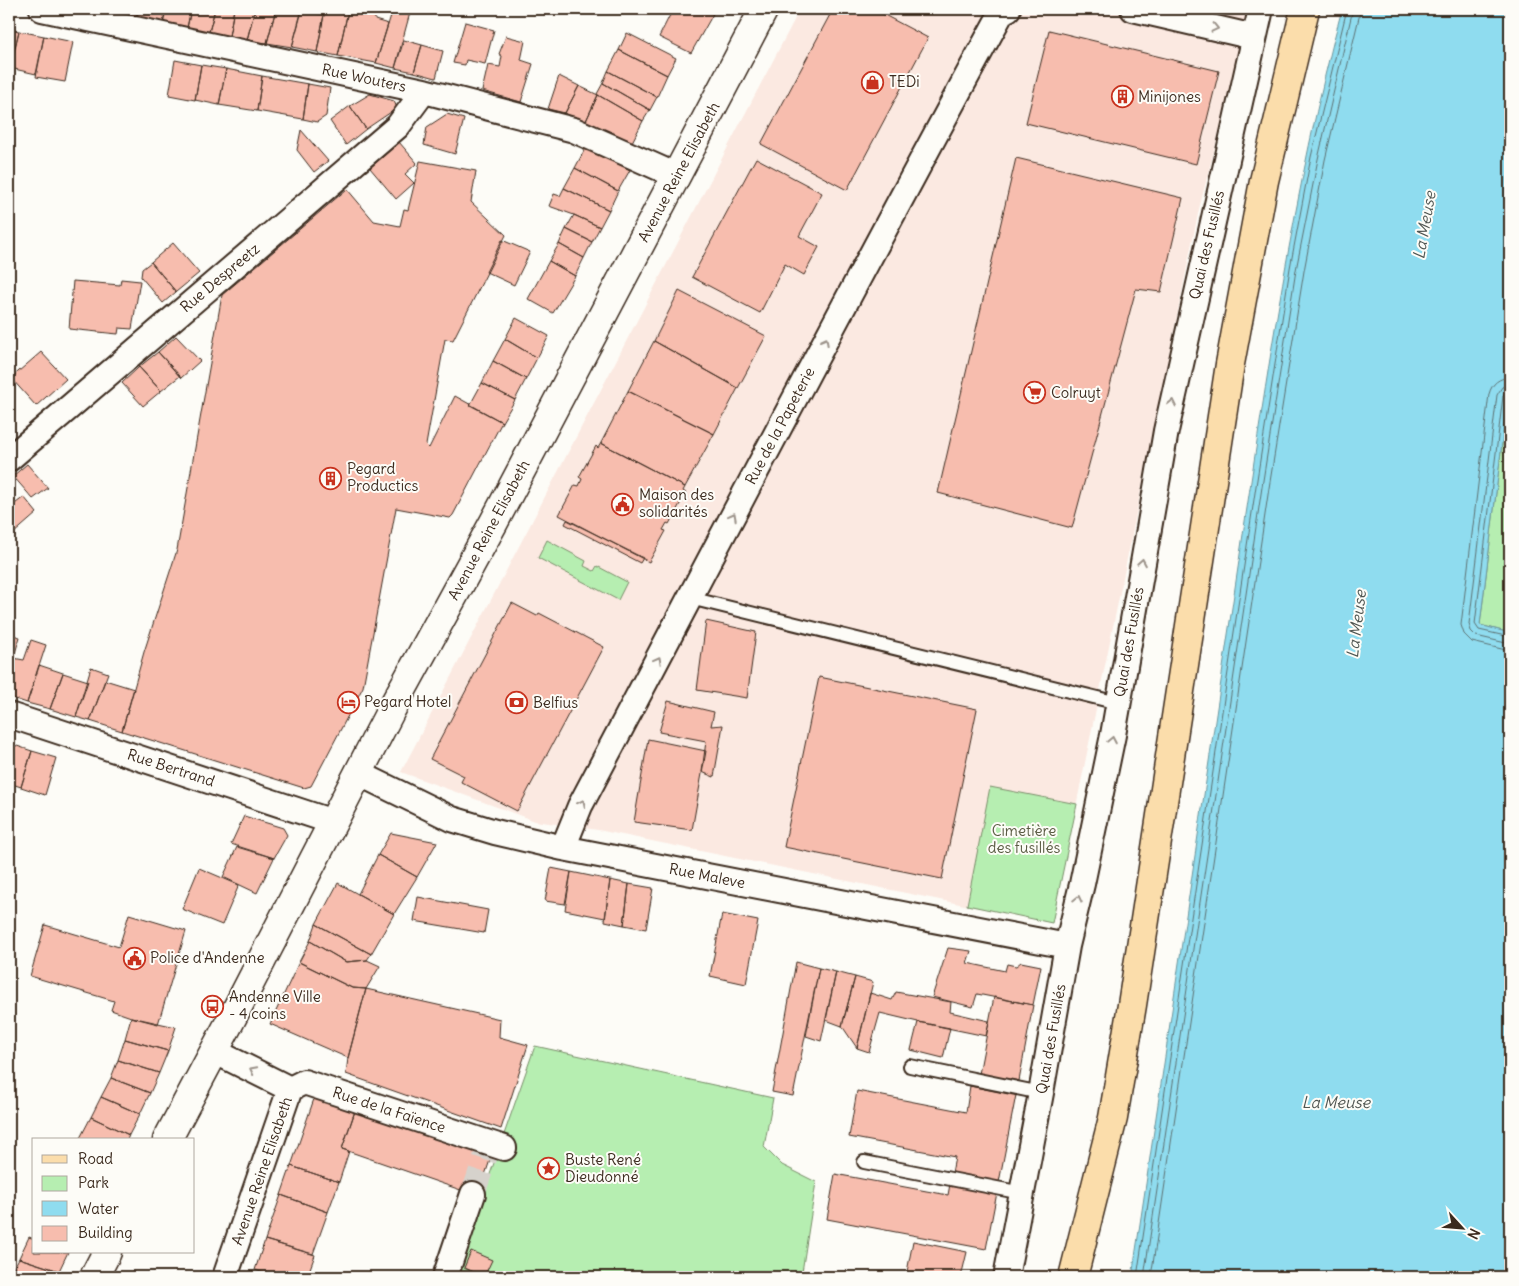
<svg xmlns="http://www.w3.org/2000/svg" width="1519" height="1286" viewBox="0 0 1519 1286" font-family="Delius,sans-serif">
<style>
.built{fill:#fbe9e1}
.green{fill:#b6eeb1;stroke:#788c68}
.water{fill:#8fdcef;stroke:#6d959b}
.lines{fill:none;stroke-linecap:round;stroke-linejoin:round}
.shore{stroke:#5d7172;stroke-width:1}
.building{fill:#f7bdae;stroke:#3b2a1e}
.street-tunnel{stroke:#d6d2cc;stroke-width:24;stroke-dasharray:24 12;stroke-linecap:butt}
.lane-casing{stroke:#3b2a1e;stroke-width:16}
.street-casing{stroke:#3b2a1e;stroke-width:28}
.secondary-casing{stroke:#3b2a1e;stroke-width:31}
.primary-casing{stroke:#3b2a1e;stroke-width:31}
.lane{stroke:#fdfcf7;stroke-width:12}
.street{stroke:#fdfcf7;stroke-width:24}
.secondary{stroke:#fdfcf7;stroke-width:28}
.primary{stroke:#fbddab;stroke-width:28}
.oneway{stroke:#9c938a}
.labels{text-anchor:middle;stroke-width:4;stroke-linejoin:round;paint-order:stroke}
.street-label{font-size:15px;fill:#3b2a1e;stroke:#fdfcf7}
.poi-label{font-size:15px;fill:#3b2a1e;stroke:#fdfcf7;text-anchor:start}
.park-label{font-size:15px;fill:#5a5b43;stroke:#fdfcf7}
.water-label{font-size:16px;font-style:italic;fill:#505652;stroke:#fdfcf7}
</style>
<rect width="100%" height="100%" fill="#fdfcf7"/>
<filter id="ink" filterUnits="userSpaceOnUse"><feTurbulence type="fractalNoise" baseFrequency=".02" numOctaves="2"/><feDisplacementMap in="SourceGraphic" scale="10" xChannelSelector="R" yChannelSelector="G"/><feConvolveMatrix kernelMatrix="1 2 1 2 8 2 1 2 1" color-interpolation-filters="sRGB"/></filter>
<g filter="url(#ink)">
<path class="built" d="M800,9h451l-52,200 -147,714 -454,-93 -63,-9 -134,-49z"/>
<path class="green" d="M1510,377v256l-30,-8z
M547,540l39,21 -2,5 10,5 3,-5 30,16 -9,18 -80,-42z
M990,787l87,17 -25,119 -85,-18z
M535,1046l238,52 -9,49 18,18 34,17 -14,90 13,5h-361z"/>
<path class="water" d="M1342,9h168v368l-30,248 30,8v644h-378c36,-238 71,-477 107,-716 28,-185 54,-371 103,-552z"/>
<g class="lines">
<path class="shore" d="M1510,377c-11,1 -18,6 -21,17l-28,231 3,9 8,8 38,9
M1510,385l-8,2 -5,8 -28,229 2,7 5,5 34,8
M1510,391l-5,1 -2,4 -28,228 4,6 31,7
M1137,1277l119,-791 34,-218 21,-111 36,-148
M1144,1277l118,-790 34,-217 22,-111 35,-150
M1151,1277l118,-789 35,-217 21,-111 36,-151"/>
</g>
<path class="building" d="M111,9h27l-2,11 -26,-5z
M138,9h28l-3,15 -27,-4z
M166,9h25l-4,19 -24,-4z
M191,9h24l-6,23 -22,-4z
M215,9h19l-5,27 -20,-4z
M234,9h21l-8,31 -18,-4z
M255,9h21l-9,34 -20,-3z
M276,9h26l-10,38 -25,-4z
M325,9l23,2 -10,45 -21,-4z
M393,9h18l-16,59 -19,-5z
M673,9h30l10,5 -22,39 -32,-16z
M833,9h40l55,29 -81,152 -86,-46z
M302,11l22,4 -7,37 -25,-5z
M348,11l27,6v3l13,4 -12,39 -38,-7z
M465,22l29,8 -9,34 -19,-4 -1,5 -12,-2z
M9,29l10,2 -9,36h-1z
M1049,30l170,41 -23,93 -170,-41z
M19,31l25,5 -8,38 -26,-6z
M627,33l49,25 -9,17 -48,-25z
M44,36l29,6 -8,40 -29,-5z
M506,36l19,5 -4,19 12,4 -12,38 -39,-11 6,-26 12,2 2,-11 -3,-2z
M404,40l18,5 -8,27 -19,-4z
M422,45l21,6 -7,27 -22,-6z
M619,50l48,25 -10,22 -49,-26z
M175,60l26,5 -6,35 -26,-5z
M201,65l25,4 -7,36 -24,-5z
M226,69l36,7 -5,35 -38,-6z
M608,71l49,26 -7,13 -47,-27z
M262,76l46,8 -5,35 -46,-8z
M559,76l20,10 -14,27 -17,-4z
M603,83l47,27 -7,11 -45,-26 -1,-1z
M308,84l22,4 -4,28 -9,6 -14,-3z
M579,86l19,9 -13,28 -20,-10z
M370,94l24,7 3,7 -31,21 -16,-23z
M598,95l45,26 -13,25 -45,-23z
M350,106l16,23 -20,16 -16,-24z
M447,114l17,5 -9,35 -31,-9 3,-18z
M301,130l27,31 -14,11 -17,-22z
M399,142l18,21 -12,11 9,9 -18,16 -26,-31z
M586,147l44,23 -12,21 -43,-23z
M756,158l66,35 -23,43 20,11 -15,28 -19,-11 -25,49 -68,-36z
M1016,158l167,40 -22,94 -25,-3 -64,239 -134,-35z
M420,161l56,10 -5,31 35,33 -53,105 -8,-1 -19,106 3,3 26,-52 47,26 -49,93 -3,3 -54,-10 -33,179 -52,99 -7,2 -182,-57 22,-79 33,-102 45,-255 125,-106 27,32 26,5 4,-17 4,1z
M575,168l43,23 -9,19 -45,-22z
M564,188l45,22 -9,17 -26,-12 -25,-9 5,-12 6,2z
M574,215l26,12 -8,15 -26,-13z
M566,229l26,13 -8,16 -25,-14z
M502,240l28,12 -16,33 -28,-13z
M173,243l26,30 -23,19 -25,-30z
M559,244l25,14 -9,18 -26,-15z
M549,261l26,15 -22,37 -25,-14z
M151,262l25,30 -13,11 -22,-26 1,-8z
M121,279l19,2 -8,48 -13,-1 -1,6 -49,-5 4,-48 47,4z
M679,291l87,45 -28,52 -84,-47z
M516,318l33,18 -12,22 -32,-19z
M176,336l24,25 -19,17 -23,-26z
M505,339l32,19 -11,21 -33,-18z
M654,341l84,47 -24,46 -86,-43z
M41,352l25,27 -30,27 -25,-28z
M158,352l22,24 -19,15 -22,-24z
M493,361l33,18 -11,21 -33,-17z
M139,367l22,24 -18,15 -21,-23z
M482,383l33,17 -13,22 -32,-17z
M628,391l86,43 -29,53 -84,-44z
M601,443l84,44 -2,4 3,2 -17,31 -2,-1 -4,7 3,1 -17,31 -90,-47 16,-30 4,1 3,-7 -3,-2 17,-31 2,2z
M27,464l21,24 -15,11 -20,-23z
M24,497l13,16 -24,21 -4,-3v-28l3,3z
M567,520l76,38 -3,5 -75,-39z
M512,603l25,13 2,-3 65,34 -87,164 -56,-29 3,-6 -34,-17z
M706,621l50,11 -9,66 -50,-8z
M9,634l11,3 -11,35z
M31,640l15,5 -19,58 -18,-6v-25l4,-14 11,2z
M39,665l24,8 -13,36 -23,-6z
M91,667l17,6 -18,48 -14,-4z
M63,673l25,8 -12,36 -26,-8z
M819,677l158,32 -35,170 -158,-32z
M105,680l29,9 -12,42 -32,-10z
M668,701l46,11 -3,14 12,-1 -9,52 -12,-5 4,-31 -47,-9z
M648,739l58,12 -14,79 -58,-8z
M11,744l21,7 -11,36 -12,-4v-33z
M32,751l24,7 -11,37 -24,-8z
M244,816l39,12 4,7 -13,23 -43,-14z
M391,833l46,9 -20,35 -39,-22z
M237,847l37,11 -17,35 -34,-16z
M378,855l39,22 -23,37 -36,-20z
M199,868l40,17 -17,40 -40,-16z
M551,868l20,4 -6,32 -20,-3z
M571,872l39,8 -5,38 -40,-8z
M610,880l19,4 -5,41 -19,-4z
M338,883l56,31 -23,40 -55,-30z
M629,884l24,4 -7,41 -22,-4z
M418,897l70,13 -4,23 -70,-12z
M129,914l57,17 -28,93 -27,-7 -20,-7 3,-9 -84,-25 15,-51 74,22z
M722,914l36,7 -12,63 -36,-8z
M316,924l55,30 -4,6 -21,2 -36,-21z
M310,941l36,21 21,-2 13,6 -14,23 -14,-1 -53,-26z
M948,948l23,3 -4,12 38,8 2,-7 9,2 5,-4 20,4 -8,39 -56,-11 -4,13 -41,-10z
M299,962l53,26 14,1 -18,69 -78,-34z
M796,962l23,6 -26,128 -21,-4z
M819,968l17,4 -15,69 -15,-5z
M836,972l19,5 -13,49 -16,-6z
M855,977l18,5 -16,66 -15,-22z
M366,989l134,30 -1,18 29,8 -27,84 -155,-55 2,-16z
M896,992l55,10 -1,10 39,9 -3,15 -68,-14 -38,-9 -11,39 -12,-4 13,-55 22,7z
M994,997l39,8 -14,76 -40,-7z
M131,1017l45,10 -8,24 -43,-12z
M918,1022l32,6 -7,30 -32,-8z
M125,1039l43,12 -9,22 -41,-13z
M118,1060l41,13 -9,20 -39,-15z
M111,1078l39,15 -10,21 -39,-17z
M970,1086l46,9 -30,154 -159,-30 8,-45 113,21 7,-38 -106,-20 8,-46 109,21z
M315,1096l40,15 -13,38 7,2 -10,31 -48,-16z
M101,1097l39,17 -11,21 -38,-18z
M355,1111l136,46 -13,39 -136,-47z
M91,1117l38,18 -2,5h-48z
M291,1166l48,16 -11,30 -47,-17z
M281,1195l47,17 -15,42 -48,-14z
M29,1237l5,2v13h34l-9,19 -40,-13z
M265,1240l50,15 -8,22h-31l-21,-7z
M913,1241l54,11 -6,25h-55z
M471,1251l21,9 -8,17 -20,-9z
M19,1258l40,13 -4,6h-46z"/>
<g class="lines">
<path class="street-tunnel" d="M473,1194l13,-39"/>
<defs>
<path id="lane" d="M690,598l428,105
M910,1066l131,27
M864,1162l158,31"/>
<path id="street" d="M42,9l382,82 150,39 103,46
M1133,9l121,28
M9,459l389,-333 26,-35
M9,715l324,107
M358,773l94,46 43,13 68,16 504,98
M563,848l17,-42c140,-265 278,-531 422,-794l6,-3
M214,1051l76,38 -65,188
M290,1089l14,-7 200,66
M445,1277l28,-83
M1006,1277l35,-184 26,-147 15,-62 31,-149 53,-304 95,-422"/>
<path id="secondary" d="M167,1140l66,-124 158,-306 103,-188 270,-513
M94,1277l13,-25"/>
<path id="primary" d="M1073,1277l40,-159 19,-113 98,-641 34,-183 41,-172"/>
</defs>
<use href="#lane" class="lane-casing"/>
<use href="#street" class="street-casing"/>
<use href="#secondary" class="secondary-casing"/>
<use href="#primary" class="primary-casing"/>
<use href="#lane" class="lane"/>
<use href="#street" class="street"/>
<use href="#secondary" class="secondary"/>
<use href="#primary" class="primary"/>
</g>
<defs><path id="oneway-chevron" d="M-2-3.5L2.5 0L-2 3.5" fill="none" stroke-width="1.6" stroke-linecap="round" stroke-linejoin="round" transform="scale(1.25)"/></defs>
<g class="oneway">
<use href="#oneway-chevron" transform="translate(1215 28) rotate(13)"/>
<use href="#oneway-chevron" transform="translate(825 341) rotate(-62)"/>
<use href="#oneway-chevron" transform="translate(1172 403) rotate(-78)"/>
<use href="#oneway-chevron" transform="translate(733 516) rotate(-62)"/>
<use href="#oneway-chevron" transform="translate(1142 562) rotate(-80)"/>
<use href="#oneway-chevron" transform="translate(658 660) rotate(-62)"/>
<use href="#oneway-chevron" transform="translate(1112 740) rotate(-79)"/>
<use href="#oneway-chevron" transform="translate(582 803) rotate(-64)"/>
<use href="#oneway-chevron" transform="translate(1078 899) rotate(-77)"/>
<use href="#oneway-chevron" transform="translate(253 1070) rotate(-153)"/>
</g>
</g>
<defs>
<symbol id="shop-ring" viewBox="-11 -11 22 22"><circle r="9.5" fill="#fdfcf7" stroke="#c8321e" stroke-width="1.5"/><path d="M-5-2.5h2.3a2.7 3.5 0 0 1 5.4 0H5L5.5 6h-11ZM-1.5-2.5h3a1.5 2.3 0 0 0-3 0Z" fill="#c8321e"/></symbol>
<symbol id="building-ring" viewBox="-11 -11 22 22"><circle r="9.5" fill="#fdfcf7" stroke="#c8321e" stroke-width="1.5"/><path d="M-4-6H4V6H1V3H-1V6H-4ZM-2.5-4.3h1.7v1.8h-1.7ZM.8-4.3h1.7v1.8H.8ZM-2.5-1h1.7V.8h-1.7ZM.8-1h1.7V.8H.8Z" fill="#c8321e"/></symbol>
<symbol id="supermarket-ring" viewBox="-11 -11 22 22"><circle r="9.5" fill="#fdfcf7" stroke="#c8321e" stroke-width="1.5"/><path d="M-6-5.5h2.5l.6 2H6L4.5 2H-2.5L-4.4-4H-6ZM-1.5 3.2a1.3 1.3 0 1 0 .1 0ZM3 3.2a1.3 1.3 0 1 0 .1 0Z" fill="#c8321e"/></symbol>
<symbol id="civic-ring" viewBox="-11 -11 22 22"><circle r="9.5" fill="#fdfcf7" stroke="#c8321e" stroke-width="1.5"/><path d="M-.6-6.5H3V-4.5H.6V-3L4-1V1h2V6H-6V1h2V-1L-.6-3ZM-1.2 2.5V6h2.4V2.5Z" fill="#c8321e"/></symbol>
<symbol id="hotel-ring" viewBox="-11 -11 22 22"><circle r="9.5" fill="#fdfcf7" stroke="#c8321e" stroke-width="1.5"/><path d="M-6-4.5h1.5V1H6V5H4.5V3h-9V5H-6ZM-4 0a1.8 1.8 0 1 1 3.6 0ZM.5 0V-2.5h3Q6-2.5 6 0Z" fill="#c8321e"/></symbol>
<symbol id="bank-ring" viewBox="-11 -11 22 22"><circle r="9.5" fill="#fdfcf7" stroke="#c8321e" stroke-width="1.5"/><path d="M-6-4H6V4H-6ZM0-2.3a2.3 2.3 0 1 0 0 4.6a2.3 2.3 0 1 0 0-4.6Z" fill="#c8321e"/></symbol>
<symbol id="bus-ring" viewBox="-11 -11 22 22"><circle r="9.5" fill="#fdfcf7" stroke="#c8321e" stroke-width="1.5"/><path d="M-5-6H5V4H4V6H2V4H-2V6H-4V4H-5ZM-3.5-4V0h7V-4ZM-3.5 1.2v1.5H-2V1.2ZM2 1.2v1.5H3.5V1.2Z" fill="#c8321e"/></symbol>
<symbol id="sight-ring" viewBox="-11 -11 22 22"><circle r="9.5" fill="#fdfcf7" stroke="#c8321e" stroke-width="1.5"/><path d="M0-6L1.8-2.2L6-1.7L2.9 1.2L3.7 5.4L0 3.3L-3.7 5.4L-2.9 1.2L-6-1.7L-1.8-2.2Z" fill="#c8321e"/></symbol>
</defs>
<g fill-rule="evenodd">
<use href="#shop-ring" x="860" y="70" width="25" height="25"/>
<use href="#building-ring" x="1110" y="84" width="25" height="25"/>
<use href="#supermarket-ring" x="1022" y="380" width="25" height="25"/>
<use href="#building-ring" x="318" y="466" width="25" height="25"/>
<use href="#civic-ring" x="610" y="492" width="25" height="25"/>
<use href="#hotel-ring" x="336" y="690" width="25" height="25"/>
<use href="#bank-ring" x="504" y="690" width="25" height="25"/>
<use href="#civic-ring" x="122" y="946" width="25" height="25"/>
<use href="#bus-ring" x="200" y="994" width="25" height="25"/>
<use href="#sight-ring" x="536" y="1156" width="25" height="25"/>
</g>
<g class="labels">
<g class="street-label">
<text transform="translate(364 78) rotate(12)" y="5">Rue Wouters</text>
<text transform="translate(679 172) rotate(-62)" y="5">Avenue Reine Elisabeth</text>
<text transform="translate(1207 245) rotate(-77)" y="5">Quai des Fusillés</text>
<text transform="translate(220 278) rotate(-40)" y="5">Rue Despreetz</text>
<text transform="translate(780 426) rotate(-62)" y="5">Rue de la Papeterie</text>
<text transform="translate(489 530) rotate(-62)" y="5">Avenue Reine Elisabeth</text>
<text transform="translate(1129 642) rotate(-80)" y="5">Quai des Fusillés</text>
<text transform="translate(171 768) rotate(18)" y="5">Rue Bertrand</text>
<text transform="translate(707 876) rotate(11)" y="5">Rue Maleve</text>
<text transform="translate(1051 1039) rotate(-80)" y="5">Quai des Fusillés</text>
<text transform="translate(389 1110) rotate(18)" y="5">Rue de la Faïence</text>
<text transform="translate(262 1171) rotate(-71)" y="5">Avenue Reine Elisabeth</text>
</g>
<g class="poi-label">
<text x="889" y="87">TEDi</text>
<text x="1138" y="102">Minijones</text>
<text x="1051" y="398">Colruyt</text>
<text x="347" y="474">Pegard<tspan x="347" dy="17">Productics</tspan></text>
<text x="639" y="500">Maison des<tspan x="639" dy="17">solidarités</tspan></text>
<text x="364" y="707">Pegard Hotel</text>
<text x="533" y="708">Belfius</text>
<text x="150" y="963">Police d'Andenne</text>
<text x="229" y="1002">Andenne Ville<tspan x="229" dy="17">- 4 coins</tspan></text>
<text x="565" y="1165">Buste René<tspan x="565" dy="17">Dieudonné</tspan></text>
</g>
<g class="park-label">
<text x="1024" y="836">Cimetière<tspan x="1024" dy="17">des fusillés</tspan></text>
</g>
<g class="water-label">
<text transform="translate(1424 225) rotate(-80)" y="6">La Meuse</text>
<text transform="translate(1356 624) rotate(-83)" y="6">La Meuse</text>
<text x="1336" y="1108">La Meuse</text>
</g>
</g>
<rect width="1519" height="1286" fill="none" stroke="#fdfcf7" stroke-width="30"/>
<rect x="15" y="15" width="1489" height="1256" fill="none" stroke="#3b2a1e" stroke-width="2" filter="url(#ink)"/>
<rect x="32" y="1138" width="162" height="115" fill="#fdfcf7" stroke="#afa8a0"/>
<rect x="42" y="1155" width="25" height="8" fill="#fbddab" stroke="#afa8a0"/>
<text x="78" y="1164" font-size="15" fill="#3b2a1e">Road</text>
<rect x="42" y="1176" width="25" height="15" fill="#b6eeb1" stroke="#afa8a0"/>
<text x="78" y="1188" font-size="15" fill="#3b2a1e">Park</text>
<rect x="42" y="1201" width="25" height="15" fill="#8fdcef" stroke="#afa8a0"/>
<text x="78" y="1214" font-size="15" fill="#3b2a1e">Water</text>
<rect x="42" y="1226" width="25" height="15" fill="#f7bdae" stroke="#afa8a0"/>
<text x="78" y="1238" font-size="15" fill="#3b2a1e">Building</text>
<g transform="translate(1462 1228) rotate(116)" stroke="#fdfcf7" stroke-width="4" paint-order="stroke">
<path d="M0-4L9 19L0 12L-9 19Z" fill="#3b2a1e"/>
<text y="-8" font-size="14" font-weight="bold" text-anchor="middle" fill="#3b2a1e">N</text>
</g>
</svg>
